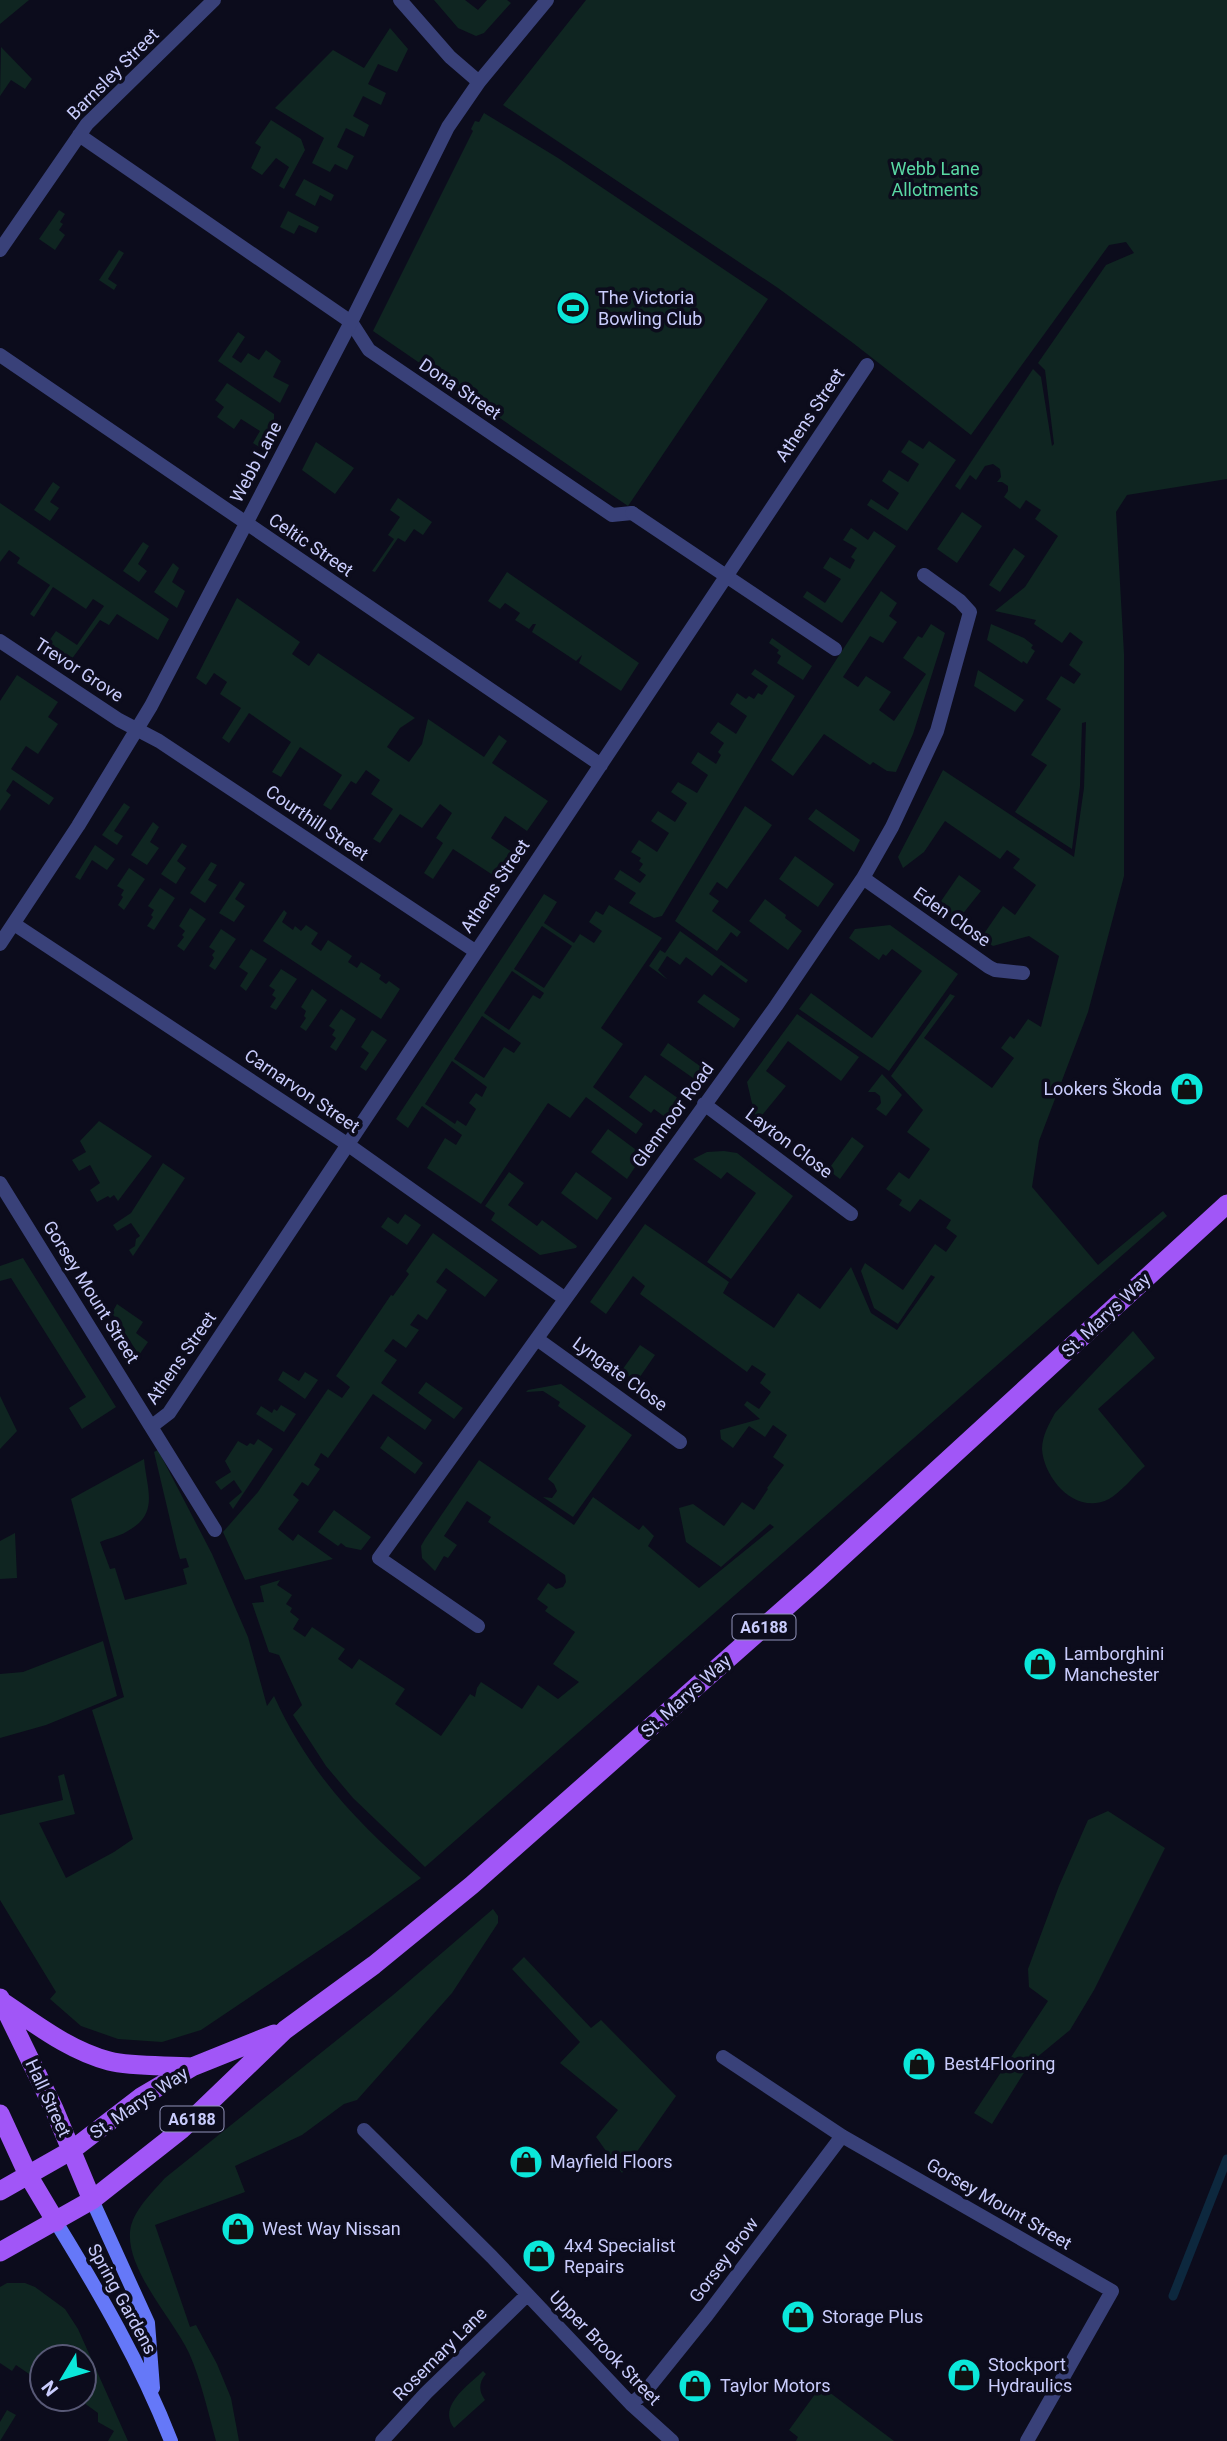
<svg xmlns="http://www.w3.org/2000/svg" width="1227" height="2441" viewBox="0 0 1227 2441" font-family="Roboto,sans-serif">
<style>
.green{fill:#0f2521;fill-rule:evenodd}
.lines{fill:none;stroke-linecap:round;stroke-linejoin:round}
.stream{stroke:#0d283e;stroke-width:9}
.pedestrian{stroke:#394179;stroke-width:14}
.minor{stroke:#394179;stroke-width:14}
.secondary{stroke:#6578f8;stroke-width:14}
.primary{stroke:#a156f7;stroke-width:19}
.labels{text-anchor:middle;stroke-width:7;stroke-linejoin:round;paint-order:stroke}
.shield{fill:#0c0c1c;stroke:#9092b9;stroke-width:2}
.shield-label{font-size:16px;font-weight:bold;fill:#c9ccfc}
.street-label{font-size:18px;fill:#c9ccfc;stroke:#0c0c1c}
.park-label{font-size:18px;fill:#5ad8a4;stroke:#0c0c1c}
.poi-label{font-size:18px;fill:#c9ccfc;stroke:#0c0c1c;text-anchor:start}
</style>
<rect width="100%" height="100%" fill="#0c0c1c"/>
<path class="green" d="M0,0h29l-29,24z
M434,0h31l13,10 9,-10h20l4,3 -27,30 -8,3 -18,-8z
M586,0h641v479l-100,16 -11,17 8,142v222l-36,136 -49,129 -7,46 66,78 65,-54 4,5 -742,651 -72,-69 -27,-32 -33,-51 9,-10 -23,-50 -10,-3 -17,-49 12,-1 -4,-16 20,-6 -3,5 15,10 -6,9 6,4 -2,4 9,7 -6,10 12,8 7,-10 33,22 -7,10 14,10 7,-10 46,30 -10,15 46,32 29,-42 5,3 2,-9 4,-6 41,27 16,-24 20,14 21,-17 -26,-18 22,-32 -30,-21 3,-4 -11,-8 11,-16 8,6 7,-2 3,-5 -1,-7 -77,-53 3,-5 -24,-16 -23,35 13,9 -9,13 -4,-2 -9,15 -13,-13 -1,-12 4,-7 54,-79 95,65 19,-28 46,33 4,-5 11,11 -6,10 51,42 75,-61 -4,-3 -49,43 -35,-25 -7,-34 14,-4 31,22 18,-24 12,8 14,-21 -1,-1 17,-23 -11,-8 14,-22 -14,-10 -8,12 -16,-11 -16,22 -12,-9 -1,-9 40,-11 -16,-14 3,-4 12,8 12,-17 -11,-9 6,-9 -14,-9 -5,7 -107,-78 5,-8 -12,-10 -27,38 -16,-12 55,-78 84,58 -6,11 51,35 24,-35 22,16 31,-42 20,46 26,17 38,-53 -4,-2 -33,49 -24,-16 -13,-37 4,-8 38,27 32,-46 11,8 11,-16 -11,-8 5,-8 -31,-21 -10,13 -11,-7 3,-5 -16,-11 13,-17 10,7 21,-30 -23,-17 16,-22 -32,-34 59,-82 5,2 -31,42 68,50 22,-30 -13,-10 9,-12 4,3 14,-20 13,8 18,-71 -30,-20 -36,10 -12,-8 22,-32 12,9 21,-30 -23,-17 7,-9 -13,-9 -7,9 -55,-38 -21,31 -21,16 -5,-11 45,-87 131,87 10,-69 2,-66 -4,1 -2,63 -8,63 -57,-37 32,-47 -16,-10 30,-46 -15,-10 15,-23 13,8 7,-10 -12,-9 14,-23 -13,-10 -8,11 -28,-19 2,-4 -41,-9 30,-24 33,-51 -23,-17 6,-9 -15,-10 -6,9 -16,-12 4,-6v-5l-6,-4h-5l4,-5 -1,-8 -7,-5 -8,2 -9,14 -6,-5 -10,15 -5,-4 78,-117 8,8 11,69 2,-2 -9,-74 -7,-7 68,-98 28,-12 -8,-11 -17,3 -138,190 -118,-92 -75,-55 -275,-183z
M390,28l18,21 -11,23 -19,-8 -10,20 18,9 -5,12 -18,-9 -10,20 16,9 -5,12 -18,-9 -9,19 17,9 -7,14 -12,-6 -5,8 -18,-9 12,-25 -49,-30 58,-58 31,18z
M1,47l31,32 -7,10 -14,-9 -11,16z
M484,113l74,45 210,141 -140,207 -255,-175 100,-200 -2,-2 4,-8 4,1z
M271,120l30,19 4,11 -21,39 -5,-3 10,-19 -13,-9 -14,17 -11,-7 10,-21 -6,-4z
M304,179l30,16 -3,6 -11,-6 -5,11 -20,-11z
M59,210l6,4 -5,8 3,2 -4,6 6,5 -10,15 -16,-11z
M288,211l31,16 -3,6 -17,-8 -5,9 -14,-7z
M119,250l5,3 -16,26 9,6 -3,5 -15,-10z
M238,332l7,5 -13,20 9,6 7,-10 11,7 7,-10 15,11 -8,16 16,8 -9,18 -62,-42z
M227,383l47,31v9l-13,25 -8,-5 7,-12 -19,-12 -7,10 -17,-12 7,-10 -9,-7z
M909,440l14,9 6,-8 27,19 -49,71 -40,-26 4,-6 17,11 11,-17 -17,-12 7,-11 19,12 11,-18 -18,-12z
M316,442l38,26 -19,26 -33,-24z
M53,482l7,5 -10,15 9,6 -9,13 -16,-11z
M398,498l34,24 -9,13 -9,-6 -9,13 -7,-4 -23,34 -3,-1 22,-32 -6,-4 12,-18 -10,-7z
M0,503l169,116 -11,21 -41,-26 -8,11 -9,-5 -34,47 -24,-16 14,-20 21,14 27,-39 -11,-7 -7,10 -33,-22 -19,30 -4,-3 20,-29 -33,-22 3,-5 -11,-8 -9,12z
M962,512l20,14 -25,37 -20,-14z
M851,528l17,12 6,-9 22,15 -54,77 -39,-26 4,-6 18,12 16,-24 -18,-11 7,-11 20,12 5,-9 -4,-3 6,-9 -14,-8z
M143,542l6,4 -11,18 9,7 -8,11 -16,-11z
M1014,548l11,8 -25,36 -11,-7z
M173,563l6,5 -7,14 13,9 -8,17 -23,-16z
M507,572l132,91 -18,28 -42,-28 3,-8 -6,6 -44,-29 4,-8h-3l-4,5 -14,-9 5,-7 -15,-10 -5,6 -12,-8z
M881,591l16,12 -8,13 8,6 -14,21 -13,-7 -27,41 15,10 8,-11 25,16 -12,18 15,11 32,-47 -23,-16 15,-22 4,2 9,-14 14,9 -32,101 -17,38 -9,-1 -14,-9 -3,3 -46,-31 -31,42 -22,-16z
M237,598l63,44 -8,12 17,12 9,-13 97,65 -15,10 -13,19 22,15 13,-18 6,-25 56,38 15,-22 8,6 -15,22 56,38 -21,30 -22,-15 -14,22 21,14 -16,25 -43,-28 -20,30 -9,-6 19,-30 -7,-5 16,-25 -12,-9 -18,24 -22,-14 -20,29 -7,-4 20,-30 -22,-15 9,-14 -14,-10 -10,14 -5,-3 -20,29 -8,-5 19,-30 -42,-28 -19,30 -9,-5 19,-30 -42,-29 -20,30 -7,-5 19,-30 -21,-14 7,-12 -13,-9 -8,12 -10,-7z
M991,624l33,14 9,7 -2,3 4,3 -8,13 -4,-3 -1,2 -35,-23z
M772,638l40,28 -9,14 -26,-17 4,-7 -4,-3 2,-3 -10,-7z
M755,669l40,27 -133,220 -8,2 -25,-15 7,-10 -22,-14 6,-9 20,13 6,-8 -7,-5 4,-6 -4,-3 2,-3 -10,-6 8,-12 18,12 12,-19 -18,-12 7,-10 17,11 12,-19 -16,-11 7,-10 19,11 11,-18 -17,-12 7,-11 18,12 5,-9 -3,-3 6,-9 -14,-10 8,-11 18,12 11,-18 -17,-12 7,-11 9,6 3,-3 5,3 4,-6 4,2 6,-9 -17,-12z
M978,670l46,30 -9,12 -41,-26z
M17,675l41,27 -10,15 10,7 -20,30 -12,-8 -15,23 43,29 -5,7 -36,-25 -7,11 5,4 -11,16v-110z
M124,803l6,4 -16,24 9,5 -6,9 -15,-10z
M745,806l27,19 -45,64 -10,-7 -8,12 10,7 -7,10 29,21 -4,5 -6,-5 -14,19 -42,-30z
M816,809l44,31 -6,12 -46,-33z
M153,822l6,5 -9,15 9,6 -12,17 -16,-10z
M182,843l5,3 -10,15 9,7 -10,16 -15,-10z
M95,845l20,14 -8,11 -15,-10 -12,20 -5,-3z
M795,856l39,28 -16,23 -39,-28z
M211,862l6,3 -9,15 9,5 -12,18 -15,-10z
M129,868l16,11 -21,31 -6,-5 5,-8 -2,-2 3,-5 -7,-4z
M959,875l22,16 -24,30 -20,-14z
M240,881l5,3 -10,15 10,7 -11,16 -15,-9z
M160,888l15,10 -21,32 -7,-4 6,-9 -2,-2 3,-5 -6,-4z
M544,894l13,8 -13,21 30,20 6,-9 14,9 8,-12 -13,-9 7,-11 7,4 6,-10 53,33 -61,90 22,16 -30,43 50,37 -7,10 -50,-37 -16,21 -22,-15 -67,101 -54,-36 18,-30 11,7 6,-10 -40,-29 -14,22 -12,-9zM542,926l30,20 -28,42 -30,-19zM512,971l32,22 -4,6 -7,-4 -24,35 -25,-17zM482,1016l39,27 -7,10 -10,-6 -20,31 -30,-19zM452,1061l35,26 -5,10 -6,-4 -7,10 7,6 -10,17 -9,-6 -2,4 -30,-20z
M765,899l21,16 -1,3 17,13 -14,19 -39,-29z
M190,908l16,11 -22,32 -7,-5 7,-9 -2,-2 3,-4 -6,-5z
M284,910l3,3 -5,9 11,8 2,-4 6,5 5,-6 12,8 -7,11 10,7 7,-11 24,16 -4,6 9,6 4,-6 20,13 -2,4 7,5 3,-3 11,8 -19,30 -118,-78z
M890,925l68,49 -69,97 -90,-62 12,-16 61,45 50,-67 -30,-22 -6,7 -3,-2 -4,6 -30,-22 6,-9z
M221,929l15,10 -21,31 -6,-4 5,-8 -2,-3 3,-4 -6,-4z
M680,931l68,49 -2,3 -25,-18 -9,11 -26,-19 -6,8 -13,-9 -9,14 10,10 -19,-14 11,-16 5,3z
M251,949l16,10 -21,32 -6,-5 8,-13 -9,-6z
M281,969l16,10 -21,31 -6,-3 6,-9 -4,-3 3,-5 -6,-4z
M312,989l15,11 -21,31 -6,-4 6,-9 -2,-2 2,-5 -5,-4z
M704,994l36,25 -6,9 -37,-26z
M341,1009l15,10 -20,32 -6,-4 6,-9 -4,-3 3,-5 -6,-4z
M797,1014l62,43 -18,24 -53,-40 -22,30 20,15 -27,33 -4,-3 -8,-34z
M372,1030l15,10 -21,31 -6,-4 9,-14 -8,-6z
M668,1043l36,26 -8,11 -36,-25z
M882,1074l20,21 -16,21 -10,-7 5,-6 -1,-7 -5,-4h-7z
M645,1075l37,26 -13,19 -15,-11 -3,4 -22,-16z
M99,1121l53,35 -34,45 -4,-6 -4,3 -2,-2 -11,6 -7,-12 10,-7 -10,-18 -11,6 -7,-11 14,-8 -6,-11z
M608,1129l35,26 -16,24 -36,-27z
M852,1137l12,9 -24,33 -12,-9z
M724,1151l13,2 56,43 -62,83 -24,-17 49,-69 -29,-21 -6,7 -28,-20 14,-7z
M163,1163l22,15 -52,78 -4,-6 6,-4 1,-7 4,-3 -9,-13 -14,8 -4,-6 18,-12z
M509,1172l15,11 -16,22 29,21 5,-6 35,26 -1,2 -36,7 -49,-35 4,-7 -10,-7z
M576,1172l36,26 -15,22 -36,-27z
M405,1214l16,11 -14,20 -26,-18 7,-10 10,7z
M433,1233l65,47 -13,17 -39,-29 -10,14 11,8 -20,30 -9,-6 -8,11 9,5 -13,18 -13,-9 -9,12 13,9 -16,23 51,37 -7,10 -52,-36 -45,64 -7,-5 -7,12 6,4 -12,17 -6,-4 -9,13 6,5 -21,29 15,12 5,-7 35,25 -88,21 -22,-48 35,-40 70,-103 14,9 8,-11 -14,-11 55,-81 2,1 16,-22 -3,-3z
M23,1258l93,149 -34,22 -13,-21 17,-11 -75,-119 -11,3v-15z
M117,1304l26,18 -7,11 12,9 -9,13 -27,-42z
M1133,1331l22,27 -57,51 47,57c-10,9 -25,27 -36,33 -33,17 -65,-20 -67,-50 0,-13 7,-25 13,-36z
M640,1345l15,10 -20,29 -15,-11z
M283,1371l16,10 6,-9 13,8 -13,19 -27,-19z
M426,1382l37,26 -9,11 -36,-26z
M561,1384l71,51 -59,82 -30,-20 9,1 5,-7 -3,-7 -6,-5 38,-53 -28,-20 2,-4 -17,-11 -17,1 2,-2z
M0,1396l17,35 -17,18z
M281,1405l15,9 -12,18 -28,-18 5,-8 11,7 2,-4 3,2z
M388,1436l35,27 -8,11 -35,-26z
M258,1439l15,10 -40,60 -4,-6 13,-11 -8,-12 -13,10 -6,-8 16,-10 -6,-11 13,-20 9,5 3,-3 4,2z
M158,1450l54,104 36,83 19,69 7,-10c35,77 84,128 147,182l-70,51 -150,101 -39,12 -44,-3 -37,-13 -31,-27 6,-7 -56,-92v-85l63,-15 -5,-24 6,-2 11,40 -36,9 27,55 48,-26 19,-13 -41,-129 32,-13 -53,-198 73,-40c3,32 16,55 -18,73 -8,5 -18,6 -26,10l10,27 5,-1 10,32 62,-16 -4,-15 6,-2 -3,-9 -6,1 -3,-10 -23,-97z
M334,1510l37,27 -10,13 -15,-3 -5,-4 -3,3 -20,-14z
M15,1533l2,45 -17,1v-38z
M103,1641l14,55 -71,29 -46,13v-64l23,-2z
M1108,1811l57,37 -71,142 -24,40 -40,33 -38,61 -18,-11 74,-112 -19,-14 -1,-18 31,-83 29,-66z
M493,1909l5,7v7l-46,70 -95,107 -13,4 -42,31 -67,31 10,26 -90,33 35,102 6,-2 21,39 14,34 8,43h-23c-8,-29 -15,-61 -27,-88 -16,-34 -62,-82 -59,-121 2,-21 22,-39 35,-54l228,-183z
M524,1957l67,71 10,-8 75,76 -54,77 -26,-36 22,-27 -58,-47 20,-21 -68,-73z
M7,2283h18l10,4 30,22 13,20 50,112h-20l6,-10 -16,-9v-9l-18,-13 4,-1v-42h-42v18l-4,5 -22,-15 -4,6 -12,-8v-76z
M483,2371l3,3c-7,8 -8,17 -1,26l-31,28c-17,-22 15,-43 29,-57z
M821,2386l73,55h-98l2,-4 -9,-7z
M7,2410l9,5 -16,26v-19z"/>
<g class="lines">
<path class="stream" d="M1173,2296l54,-137"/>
<path class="pedestrian" d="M351,322l18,28 243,165 20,-2"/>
<path class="minor" d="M400,0l50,57 29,25
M79,135l272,187
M0,250l87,-126 127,-124
M0,355l601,410
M632,513l203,136
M0,641l119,79 40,21 316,210
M863,878l126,89 6,3 28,3
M14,924l333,220 217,154
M0,944l78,-118 73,-120 200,-384 97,-195 31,-45 68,-82
M704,1104l147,110
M0,1183l215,347
M537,1339l143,103
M152,1426l17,-13c232,-350 464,-700 698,-1048
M478,1626l-99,-68 397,-552 87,-128 29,-51 45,-96 33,-119 -10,-11 -36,-26
M723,2057l119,79 270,155 -85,150
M364,2130l128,127 139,147 41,37
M631,2404l14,-12 62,-77 135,-179
M382,2441l44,-48 101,-98"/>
<path class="secondary" d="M92,2200l56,123 5,65
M56,2222c43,70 85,142 115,219"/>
<path class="primary" d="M0,1998l54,111 38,91
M4,2003c33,22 66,48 105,58 24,6 57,4 83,6
M0,2114l28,61 28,47
M0,2191l72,-41 69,-53 51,-30 82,-33
M0,2252l92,-52 90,-71 103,-99 89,-65 98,-80 346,-306 409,-375"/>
</g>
<defs>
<symbol id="stadium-disc" viewBox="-11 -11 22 22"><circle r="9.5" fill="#0be7da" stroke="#0c0c1c"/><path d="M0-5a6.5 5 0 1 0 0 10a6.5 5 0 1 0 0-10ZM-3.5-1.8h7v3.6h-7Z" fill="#111"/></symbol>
<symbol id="shop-disc" viewBox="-11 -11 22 22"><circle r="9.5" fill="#0be7da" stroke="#0c0c1c"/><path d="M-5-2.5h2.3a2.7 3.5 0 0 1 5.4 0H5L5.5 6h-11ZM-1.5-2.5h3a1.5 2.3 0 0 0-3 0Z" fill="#111"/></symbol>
</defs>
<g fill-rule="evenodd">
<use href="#stadium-disc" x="554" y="289" width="38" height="38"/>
<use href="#shop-disc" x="1168" y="1070" width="38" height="38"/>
<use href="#shop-disc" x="1021" y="1645" width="38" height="38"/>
<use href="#shop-disc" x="900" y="2045" width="38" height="38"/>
<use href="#shop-disc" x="507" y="2143" width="38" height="38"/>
<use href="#shop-disc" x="219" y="2210" width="38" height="38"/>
<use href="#shop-disc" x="520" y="2237" width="38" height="38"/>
<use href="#shop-disc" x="779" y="2298" width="38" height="38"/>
<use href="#shop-disc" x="945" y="2356" width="38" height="38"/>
<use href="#shop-disc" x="676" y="2367" width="38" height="38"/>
</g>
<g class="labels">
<g class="shield">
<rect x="732.5" y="1614.5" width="63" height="25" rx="5"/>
<rect x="160.5" y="2106.5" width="63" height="25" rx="5"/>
</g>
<g class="shield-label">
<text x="764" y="1633">A6188</text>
<text x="192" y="2125">A6188</text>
</g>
<g class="street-label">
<text transform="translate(113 74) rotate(-45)" y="6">Barnsley Street</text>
<text transform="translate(460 389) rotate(34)" y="6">Dona Street</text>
<text transform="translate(810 415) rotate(-56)" y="6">Athens Street</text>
<text transform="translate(256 462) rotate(-62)" y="6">Webb Lane</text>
<text transform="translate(311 545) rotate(34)" y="6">Celtic Street</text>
<text transform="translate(79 670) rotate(33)" y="6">Trevor Grove</text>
<text transform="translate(317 823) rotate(34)" y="6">Courthill Street</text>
<text transform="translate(495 886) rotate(-56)" y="6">Athens Street</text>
<text transform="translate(952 917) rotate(35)" y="6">Eden Close</text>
<text transform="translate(302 1091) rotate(34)" y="6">Carnarvon Street</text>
<text transform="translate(673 1115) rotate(-54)" y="6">Glenmoor Road</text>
<text transform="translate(789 1143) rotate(37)" y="6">Layton Close</text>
<text transform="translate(91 1292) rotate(58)" y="6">Gorsey Mount Street</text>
<text transform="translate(1106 1315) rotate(-43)" y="6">St. Marys Way</text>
<text transform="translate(181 1358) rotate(-55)" y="6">Athens Street</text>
<text transform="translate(620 1374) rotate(36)" y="6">Lyngate Close</text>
<text transform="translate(686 1696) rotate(-42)" y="6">St. Marys Way</text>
<text transform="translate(48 2098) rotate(65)" y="6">Hall Street</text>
<text transform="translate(139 2103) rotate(-34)" y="6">St. Marys Way</text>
<text transform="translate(999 2204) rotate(30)" y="6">Gorsey Mount Street</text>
<text transform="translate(724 2260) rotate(-53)" y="6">Gorsey Brow</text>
<text transform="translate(122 2299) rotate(61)" y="6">Spring Gardens</text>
<text transform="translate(605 2348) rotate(46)" y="6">Upper Brook Street</text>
<text transform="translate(440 2354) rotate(-45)" y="6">Rosemary Lane</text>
</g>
<g class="park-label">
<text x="935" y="175">Webb Lane<tspan x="935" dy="21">Allotments</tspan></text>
</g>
<g class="poi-label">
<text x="598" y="304">The Victoria<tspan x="598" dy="21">Bowling Club</tspan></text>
<text x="1162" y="1095" text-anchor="end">Lookers Škoda</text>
<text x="1064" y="1660">Lamborghini<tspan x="1064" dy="21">Manchester</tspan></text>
<text x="944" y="2070">Best4Flooring</text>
<text x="550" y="2168">Mayfield Floors</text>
<text x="262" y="2235">West Way Nissan</text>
<text x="564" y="2252">4x4 Specialist<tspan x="564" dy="21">Repairs</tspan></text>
<text x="822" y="2323">Storage Plus</text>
<text x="988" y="2371">Stockport<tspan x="988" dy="21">Hydraulics</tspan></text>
<text x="720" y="2392">Taylor Motors</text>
</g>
</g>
<g transform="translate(63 2378) rotate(232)"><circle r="33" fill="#0c0c1c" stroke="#585976" stroke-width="2"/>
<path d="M0-5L12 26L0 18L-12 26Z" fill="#0be7da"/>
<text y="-10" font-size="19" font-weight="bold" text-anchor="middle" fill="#c9ccfc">N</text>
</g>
</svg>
